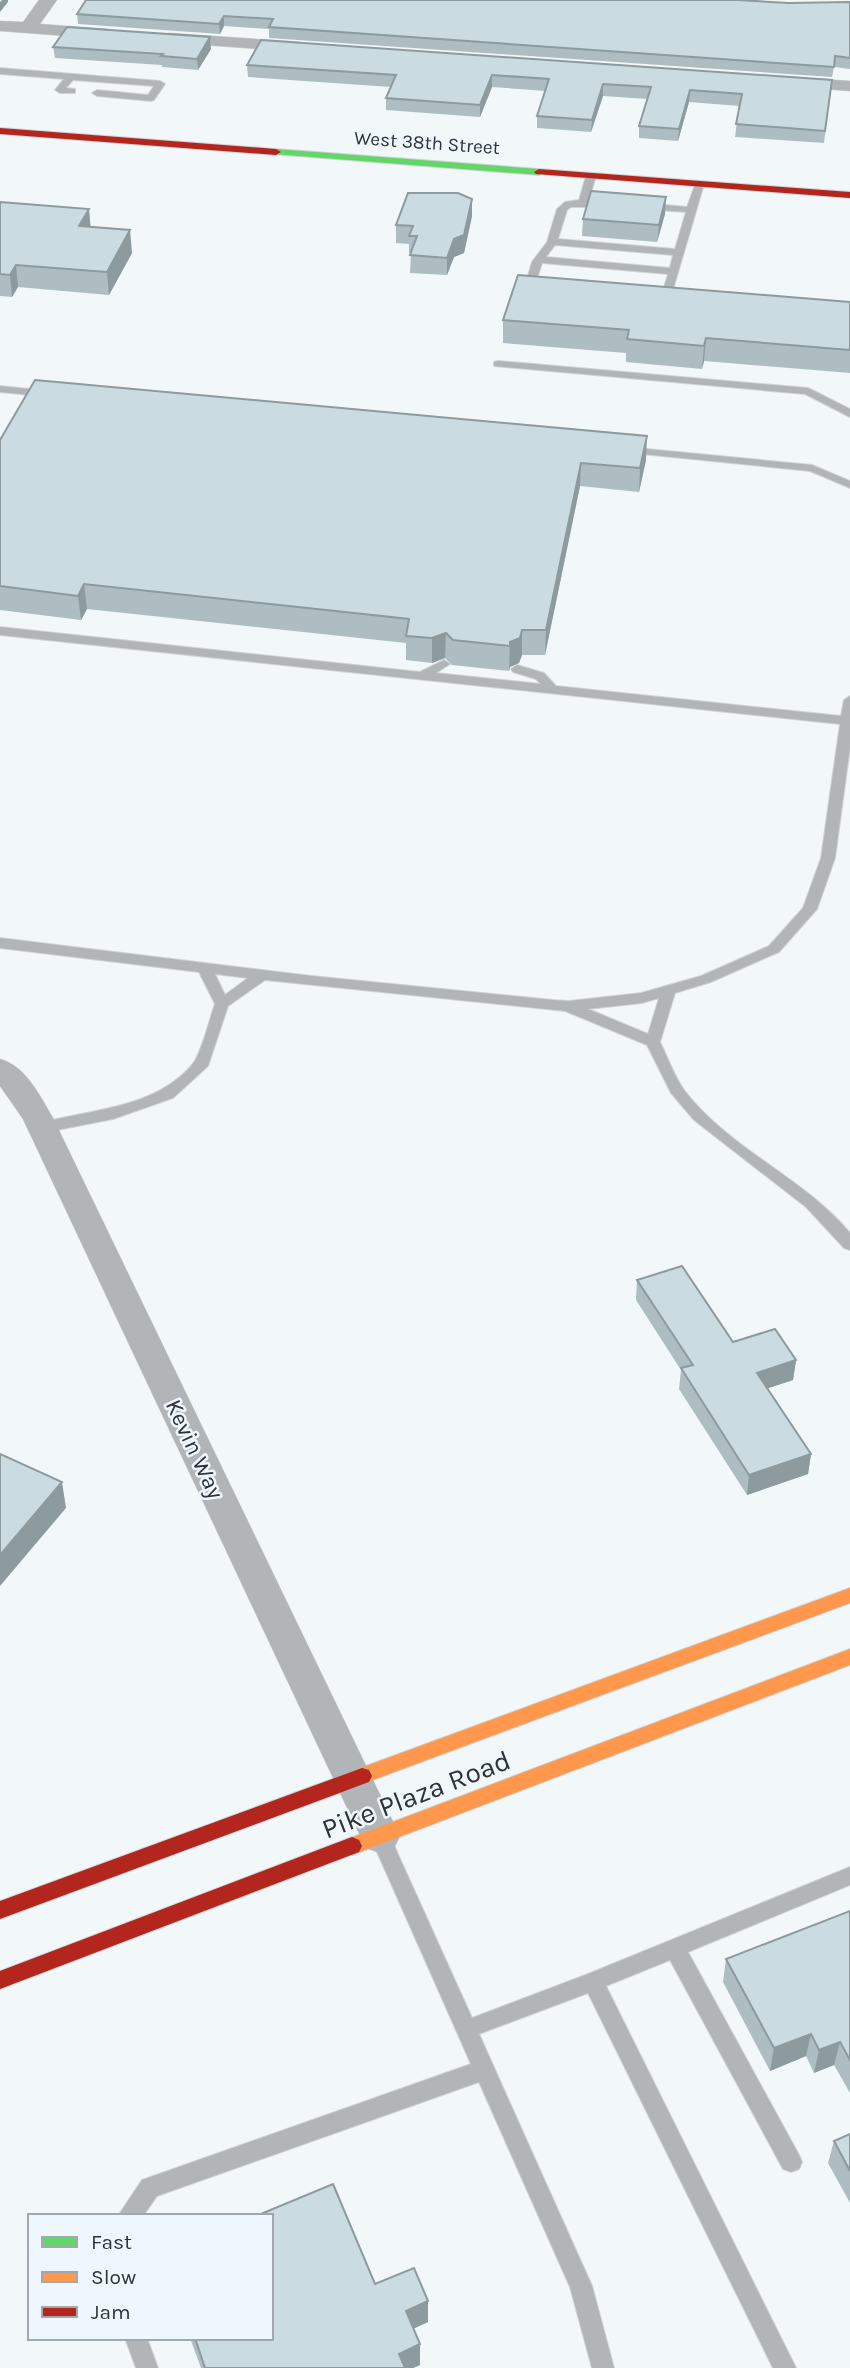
<svg xmlns="http://www.w3.org/2000/svg" width="850" height="2368" viewBox="0 0 850 2368" font-family="Karla,sans-serif">
<style>
.lines{fill:none;stroke-linecap:round;stroke-linejoin:round}
.lane-casing{stroke:#d0d4d6;stroke-width:2}
.street-casing{stroke:#d0d4d6;stroke-width:1}
.fast-casing{stroke:#d0d4d6;stroke-width:2}
.slow-casing{stroke:#d0d4d6;stroke-width:2}
.jam-casing{stroke:#d0d4d6;stroke-width:2}
.lane{fill:#b2b5b7;fill-rule:evenodd}
.street{fill:#b2b5b7;fill-rule:evenodd}
.fast{fill:#63d668;fill-rule:evenodd}
.slow{fill:#ff974d;fill-rule:evenodd}
.jam{fill:#b3261e;fill-rule:evenodd}
.wall{fill:#aebdc2}
.shaded-wall{fill:#8d9a9e}
.building{fill:#cadce2;stroke:#8d9a9e;stroke-width:2}
.labels{text-anchor:middle;stroke-width:5;stroke-linejoin:round;paint-order:stroke}
.far-street-label{font-size:19px;fill:#2f3236;stroke:#eff7fe}
.street-label{font-size:23px;fill:#2f3236;stroke:#eff7fe}
.near-street-label{font-size:28px;fill:#2f3236;stroke:#eff7fe}
</style>
<rect width="100%" height="100%" fill="#f2f7fa"/>
<g class="lines">
<defs>
<path id="lane" d="M0,68l160,13 5,3 -11,16 -3,1 -54,-5 -5,-3 5,-3 51,5 6,-9 -81,-6 -7,8 9,1v4h-15l-5,-3 9,-11 -64,-5z
M591,173l5,3 -7,23 20,2 5,3 -5,3h-38l-4,3 -9,29 117,10 11,-37 -41,-3 -5,-3 5,-3 42,4 9,-25 8,2 -35,119 -9,-2 8,-27 -126,-11 -9,28 -9,-2 8,-27 15,-20 10,-33 8,-7 14,-2 7,-24zM555,245l118,10 -3,13 -124,-11z
M498,361l310,27 42,21v8l-45,-23 -311,-28v-4z
M0,386l50,5 6,3 -6,3 -50,-5z
M626,447l186,18 38,16v7l-40,-17 -188,-19v-4z
M0,627l420,45 24,-12 6,4 -14,9 105,11 -5,-5 -23,-7 -2,-3 6,-4 27,8 12,13 285,30 3,-16 6,-4v51l-15,111 -18,51 -38,43 -68,30 -36,11 -15,49c8,16 14,34 24,48 45,59 119,87 166,143v17l-6,-2 -38,-41 -112,-87 -23,-27 -24,-48 -82,-34 -300,-31 -37,26 -20,60 -35,32 -60,21 -71,14 -5,-1 -3,-4 3,-4c52,-15 116,-14 155,-59 10,-12 17,-45 23,-61l-16,-32 -199,-24v-10l312,38 241,24 16,1 72,-8 60,-17 68,-30 34,-38 18,-50 19,-134 -840,-89zM215,974l33,4 -23,17zM659,998l-11,36 -60,-25 54,-6z
M380,1827l7,3 85,188 116,-44 262,-107v18l-162,67 111,203 3,7 -3,7 -8,3 -8,-3 -113,-209 -64,26 190,382h-23l-185,-375 -109,41 113,252 22,82h-22l-22,-81 -91,-205 -322,114 -14,20h-25l24,-36 329,-116 -101,-228 3,-6z
M125,2338h22l11,30h-22z"/>
<path id="street" d="M39,0h18l-17,24 67,5 9,5 -9,5 -107,-8v-10l23,1z
M169,33l130,9 9,5 -9,5 -136,-10 -3,-4z
M790,77l60,4v10l-66,-5 -3,-4z
M0,1059c26,7 40,37 53,59l347,718 -6,12 -14,5 -14,-5 -343,-729 -23,-33z"/>
<path id="fast" d="M276,149l263,20 5,3 -5,3 -266,-21 -2,-2z"/>
<path id="slow" d="M850,1588v15l-488,181 -7,-2 -3,-6 3,-6z
M850,1649v16l-498,190 -7,-3 -3,-6 3,-6z"/>
<path id="jam" d="M0,128l276,21 5,3 -5,3 -276,-21z
M539,169l311,23v6l-314,-24 -2,-2z
M362,1768l7,2 3,6 -3,6 -369,137v-18z
M352,1837l7,3 3,6 -3,6 -359,137v-18z"/>
</defs>
<use href="#lane" class="lane-casing"/>
<use href="#street" class="street-casing"/>
<use href="#fast" class="fast-casing"/>
<use href="#slow" class="slow-casing"/>
<use href="#jam" class="jam-casing"/>
<use href="#lane" class="lane"/>
<use href="#street" class="street"/>
<use href="#fast" class="fast"/>
<use href="#slow" class="slow"/>
<use href="#jam" class="jam"/>
</g>
<path class="wall" d="M850,2v67l-16,-2 -2,10 -563,-39v-9l-45,-3 -4,8 -142,-10 -1,-10z
M53,47l158,2 -13,21 -36,-3v-2l-107,-7z
M247,65l585,15 -8,63 -89,-6 4,-31 -50,-4 -11,39 -39,-3v-12l9,-27 -45,-3 -12,36 -54,-4v-12l8,-25 -53,-4 -12,30 -94,-7v-12l5,-11 -143,-10z
M472,199v17l-8,37 -10,4 -7,18 -37,-2 1,-20h-2v-9l-13,-1v-18z
M0,202l91,25 41,26 -23,42 -91,-8 -6,10 -12,-1z
M665,214l-8,28 -75,-6 1,-17z
M850,302v71l-146,-12 -2,8 -76,-7v-9l-123,-10v-23z
M0,440l646,20 -7,32 -59,-6 -35,169h-23l-3,8 -9,4 -1,4 -57,-6 -7,-7 -13,5 -26,-3v-17l-319,-34 -6,11 -81,-10z
M637,1280l96,62 63,18 -3,20 -25,8 43,66 -3,20 -61,21 -68,-106 2,-19 -45,-70z
M850,1911v182l-16,-28 -20,8 -8,-17 -36,15 -47,-89 3,-23z
M850,2134v69l-22,-40 6,-22z
M375,2284l53,17v21l-15,7 7,36 -7,3h-212l-11,-30h81z"/>
<path class="shaded-wall" d="M2,0h6v2l-8,10v-10z
M224,16v10l-4,8 -1,-10z
M210,37l1,12 -13,21 -1,-11z
M492,75v12l-12,30v-12z
M603,84v12l-12,36 1,-12z
M690,90l-1,12 -11,39 1,-12z
M666,197l-1,17 -8,28 2,-17z
M472,199v17l-8,37 -10,4 -7,18v-17l7,-19z
M89,209l2,22 -12,-5z
M130,230l2,23 -23,42 -2,-23z
M16,265l2,22 -6,10 -2,-22z
M706,338l-2,23 -2,8 2,-23z
M647,436l-1,24 -7,32 1,-24z
M581,463l-1,23 -35,169 1,-25z
M84,584l3,25 -6,11 -3,-24z
M522,630v25l-3,8 -9,4 -1,4 1,-29z
M446,633l-1,25 -13,5v-25z
M796,1360l-3,20 -39,13 3,-20z
M811,1454l-3,20 -61,21 2,-20z
M62,1482l4,26 -66,78v-31z
M811,2034l-5,22 -36,15 4,-23z
M840,2042l-6,23 -20,8 5,-23z
M428,2301v21l-22,10v-21z
M420,2344v21l-7,3h-14v-14z"/>
<path class="building" d="M86,0h652l50,3 62,-1v56l-15,-2 -1,11 -565,-40 4,-8 -49,-3 -5,8 -142,-10z
M67,27l143,10 -13,22 -36,-3 2,-2 -110,-7z
M261,40l571,40 -7,51 -89,-7 6,-30 -52,-4 -11,39 -40,-3 12,-39 -48,-3 -11,36 -55,-4 12,-37 -57,-4 -12,30 -94,-7 10,-23 -149,-10z
M591,191l75,6 -7,28 -76,-6z
M408,193h50l14,6 -8,36 -10,4 -7,19 -37,-3 7,-19h-8l4,-10 -17,-1z
M0,202l89,7 -10,17 51,4 -23,42 -91,-7 -6,10 -10,-1z
M518,275l332,27v48l-144,-12 -2,8 -77,-7 2,-9 -126,-10z
M35,380l612,56 -7,32 -59,-5 -35,167h-24l-2,8 -10,4v4l-57,-6 -7,-7 -14,5 -26,-2 3,-17 -325,-35 -6,12 -78,-10v-146z
M682,1266l51,76 42,-13 21,31 -39,13 54,81 -62,21 -68,-107 12,-3 -56,-85z
M0,1454l62,28 -62,73z
M850,1911v149l-10,-18 -21,8 -8,-16 -37,14 -48,-89z
M850,2134v37l-16,-30z
M333,2184l42,100 39,-16 14,33 -22,10 14,33 -21,10 6,14h-200l-10,-30h76v-122h-15z"/>
<g class="labels">
<g class="far-street-label">
<text transform="translate(427 142) rotate(4)" y="7">West 38th Street</text>
</g>
<g class="street-label">
<text transform="translate(195 1449) rotate(65)" y="8">Kevin Way</text>
</g>
<g class="near-street-label">
<text transform="translate(416 1794) rotate(-21)" y="10">Pike Plaza Road</text>
</g>
</g>
<rect x="28" y="2214" width="245" height="126" fill="#eff7fe" stroke="#a2a8ae" stroke-width="2"/>
<rect x="42" y="2237" width="35" height="10" fill="#63d668" stroke="#a2a8ae" stroke-width="2"/>
<text x="91" y="2249" font-size="21" fill="#2f3236">Fast</text>
<rect x="42" y="2272" width="35" height="10" fill="#ff974d" stroke="#a2a8ae" stroke-width="2"/>
<text x="91" y="2284" font-size="21" fill="#2f3236">Slow</text>
<rect x="42" y="2307" width="35" height="10" fill="#b3261e" stroke="#a2a8ae" stroke-width="2"/>
<text x="91" y="2319" font-size="21" fill="#2f3236">Jam</text>
</svg>
